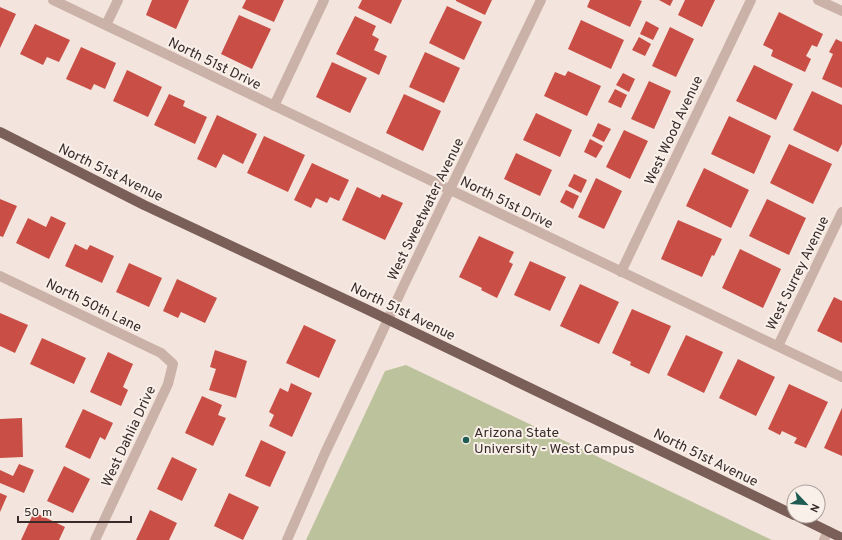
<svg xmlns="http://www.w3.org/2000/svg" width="842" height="540" viewBox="0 0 842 540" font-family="Overpass,sans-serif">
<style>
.green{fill:#bcc29c}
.building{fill:#c84e46}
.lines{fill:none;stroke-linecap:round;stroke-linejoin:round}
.minor{stroke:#cbb2a8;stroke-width:10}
.major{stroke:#7a5f59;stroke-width:10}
.poi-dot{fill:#1d5b53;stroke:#faf0ea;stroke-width:1.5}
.labels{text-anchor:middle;stroke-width:4;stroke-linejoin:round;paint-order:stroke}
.street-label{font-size:14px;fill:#382b29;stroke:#faf0ea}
.poi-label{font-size:14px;fill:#382b29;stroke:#faf0ea;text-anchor:start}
</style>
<rect width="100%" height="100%" fill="#f3e5dd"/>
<path class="green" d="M406,365l366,175h-466l79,-169z"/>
<path class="building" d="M152,0h37l-13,29 -30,-14z
M246,0h38l-10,22 -32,-14z
M362,0h40l-11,24 -33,-16z
M456,0h36l-7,15 -29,-14z
M590,0h49l3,1 -12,26 -43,-20z
M659,0h14l-3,6z
M685,0h30l-13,27 -24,-12z
M447,6l35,16 -18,38 -35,-17z
M0,7l16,7 -16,34z
M779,12l44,22 -6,13 -5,-2 -6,11 5,3 -6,13 -34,-16 2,-6 -10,-5z
M239,15l32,14 -19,40 -31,-15z
M355,16l21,10 -4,9 7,4 -5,11 13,6 -8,19 -43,-21z
M581,20l43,20 -13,29 -43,-20z
M646,21l13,7 -6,12 -13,-6z
M35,24l35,16 -11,22 -12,-5 -4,8 -23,-11z
M670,27l24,12 -18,38 -24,-11z
M639,37l12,7 -6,12 -13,-6z
M836,39l6,3v46l-20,-9 11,-25 -4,-2z
M81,47l35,16 -11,26 -11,-5 -3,6 -25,-11z
M425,52l35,16 -16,35 -35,-16z
M332,62l35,16 -17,35 -34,-16z
M754,65l39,19 -17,36 -40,-19z
M127,70l35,17 -14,30 -35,-16z
M568,71l33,15 -14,30 -43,-20 11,-24 10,4z
M623,73l12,6 -6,13 -13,-7z
M649,81l22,10 -17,38 -23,-10z
M615,89l12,6 -6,13 -13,-6z
M812,91l30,14v39l-4,8 -45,-22z
M169,94l16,7 -2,5 24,11 -12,27 -41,-19z
M404,94l37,17 -18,40 -37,-18z
M536,113l36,17 -12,27 -37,-17z
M217,115l40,19 -14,30 -20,-10 -7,14 -19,-9z
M729,116l42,20 -17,38 -43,-20z
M598,123l13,6 -7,13 -12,-6z
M624,130l24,11 -18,38 -24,-12z
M264,136l41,19 -17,37 -41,-19z
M590,139l13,7 -7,12 -12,-6z
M789,144l43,20 -19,40 -43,-21z
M516,153l36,17 -12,26 -36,-17z
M312,163l37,17 -10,21 -9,-4 -3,6 -11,-5 -5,10 -17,-8z
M704,168l45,22 -18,38 -45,-22z
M574,174l13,6 -6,13 -13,-7z
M596,178l26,13 -18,38 -26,-12z
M357,187l23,11 2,-4 21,9 -18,37 -43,-20z
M566,190l13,6 -6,13 -13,-7z
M0,199l17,7 -14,31 -3,-1z
M767,199l39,19 -17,37 -40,-19z
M51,216l15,7 -17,36 -33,-16 12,-25 18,9z
M678,220l44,19 -8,17 -2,-1 -10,22 -41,-18z
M479,236l35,16 -5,10 4,2 -16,34 -16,-8 1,-2 -23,-11z
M75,244l12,6 3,-5 24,11 -12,27 -37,-17z
M740,249l41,20 -18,39 -41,-20z
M530,261l36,16 -16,34 -36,-16z
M129,263l33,15 -13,29 -33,-15z
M177,279l40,19 -12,25 -24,-11 -3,6 -15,-7z
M580,284l39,18 -20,42 -39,-18z
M834,297l8,4v42l-25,-12z
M632,309l39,17 -22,48 -19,-9 1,-3 -19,-9z
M0,313l28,12 -13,28 -15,-7z
M304,325l32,15 -17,38 -33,-15z
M686,335l37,17 -19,41 -37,-18z
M42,338l44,20 -12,26 -44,-20z
M215,350l32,11 -11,37 -27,-8 7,-21 -6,-2z
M108,352l25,12 -10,23 5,3 -7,16 -31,-14z
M738,359l37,18 -19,39 -37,-18z
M291,383l21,10 -20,44 -23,-11 5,-11 -5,-3 11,-24 8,4z
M789,384l39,18 -22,46 -12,-5 3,-5 -15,-7 -2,4 -12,-6z
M202,396l20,9 -4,10 8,3 -13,28 -28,-13z
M842,408v48l-18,-8z
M83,409l30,14 -8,17 -5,-3 -10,22 -25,-12z
M22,418l1,39 -23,1v-39z
M261,440l25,12 -16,35 -25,-11z
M172,457l25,12 -15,32 -25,-12z
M19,464l15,6 -10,23 -24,-10v-13l13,6z
M64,466l26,13 -17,34 -26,-12z
M0,493l7,3 -7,16z
M229,493l30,14 -16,33 -29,-14z
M150,510l27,13 -8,17h-33z
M34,512l31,15 -6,13h-38z"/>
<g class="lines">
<path class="minor" d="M53,0l789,377
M818,0l24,11
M106,25l12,-25
M274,106l50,-106
M621,272l130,-272
M0,276l161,77 12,11 -5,20 -73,156
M778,346l64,-134
M287,540l38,-87 47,-99 31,-67 138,-287
M824,540l4,-9"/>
<path class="major" d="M0,132l144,73 222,104 428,206
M797,516l45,22"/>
</g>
<circle class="poi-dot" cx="466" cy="440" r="4"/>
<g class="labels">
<g class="street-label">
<text transform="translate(215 63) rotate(26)" y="5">North 51st Drive</text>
<text transform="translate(673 130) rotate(-65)" y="5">West Wood Avenue</text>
<text transform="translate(111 172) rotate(26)" y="5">North 51st Avenue</text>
<text transform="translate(507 202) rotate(26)" y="5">North 51st Drive</text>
<text transform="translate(425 209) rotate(-64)" y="5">West Sweetwater Avenue</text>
<text transform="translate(797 273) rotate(-64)" y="5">West Surrey Avenue</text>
<text transform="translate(94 305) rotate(26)" y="5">North 50th Lane</text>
<text transform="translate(403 311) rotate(26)" y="5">North 51st Avenue</text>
<text transform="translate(128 436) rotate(-65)" y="5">West Dahlia Drive</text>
<text transform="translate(706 457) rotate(26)" y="5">North 51st Avenue</text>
</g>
<g class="poi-label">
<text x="474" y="437">Arizona State<tspan x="474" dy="16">University - West Campus</tspan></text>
</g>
</g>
<g transform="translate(806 504) rotate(115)"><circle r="19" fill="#faf0ea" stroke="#aca19d"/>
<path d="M0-3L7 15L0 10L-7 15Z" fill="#1d5b53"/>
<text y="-6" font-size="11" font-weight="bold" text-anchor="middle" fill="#382b29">N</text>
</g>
<path d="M18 516v6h113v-6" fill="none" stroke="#382b29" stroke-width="2"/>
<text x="24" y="516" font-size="12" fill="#382b29" stroke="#faf0ea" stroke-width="3" paint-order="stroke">50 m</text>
</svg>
